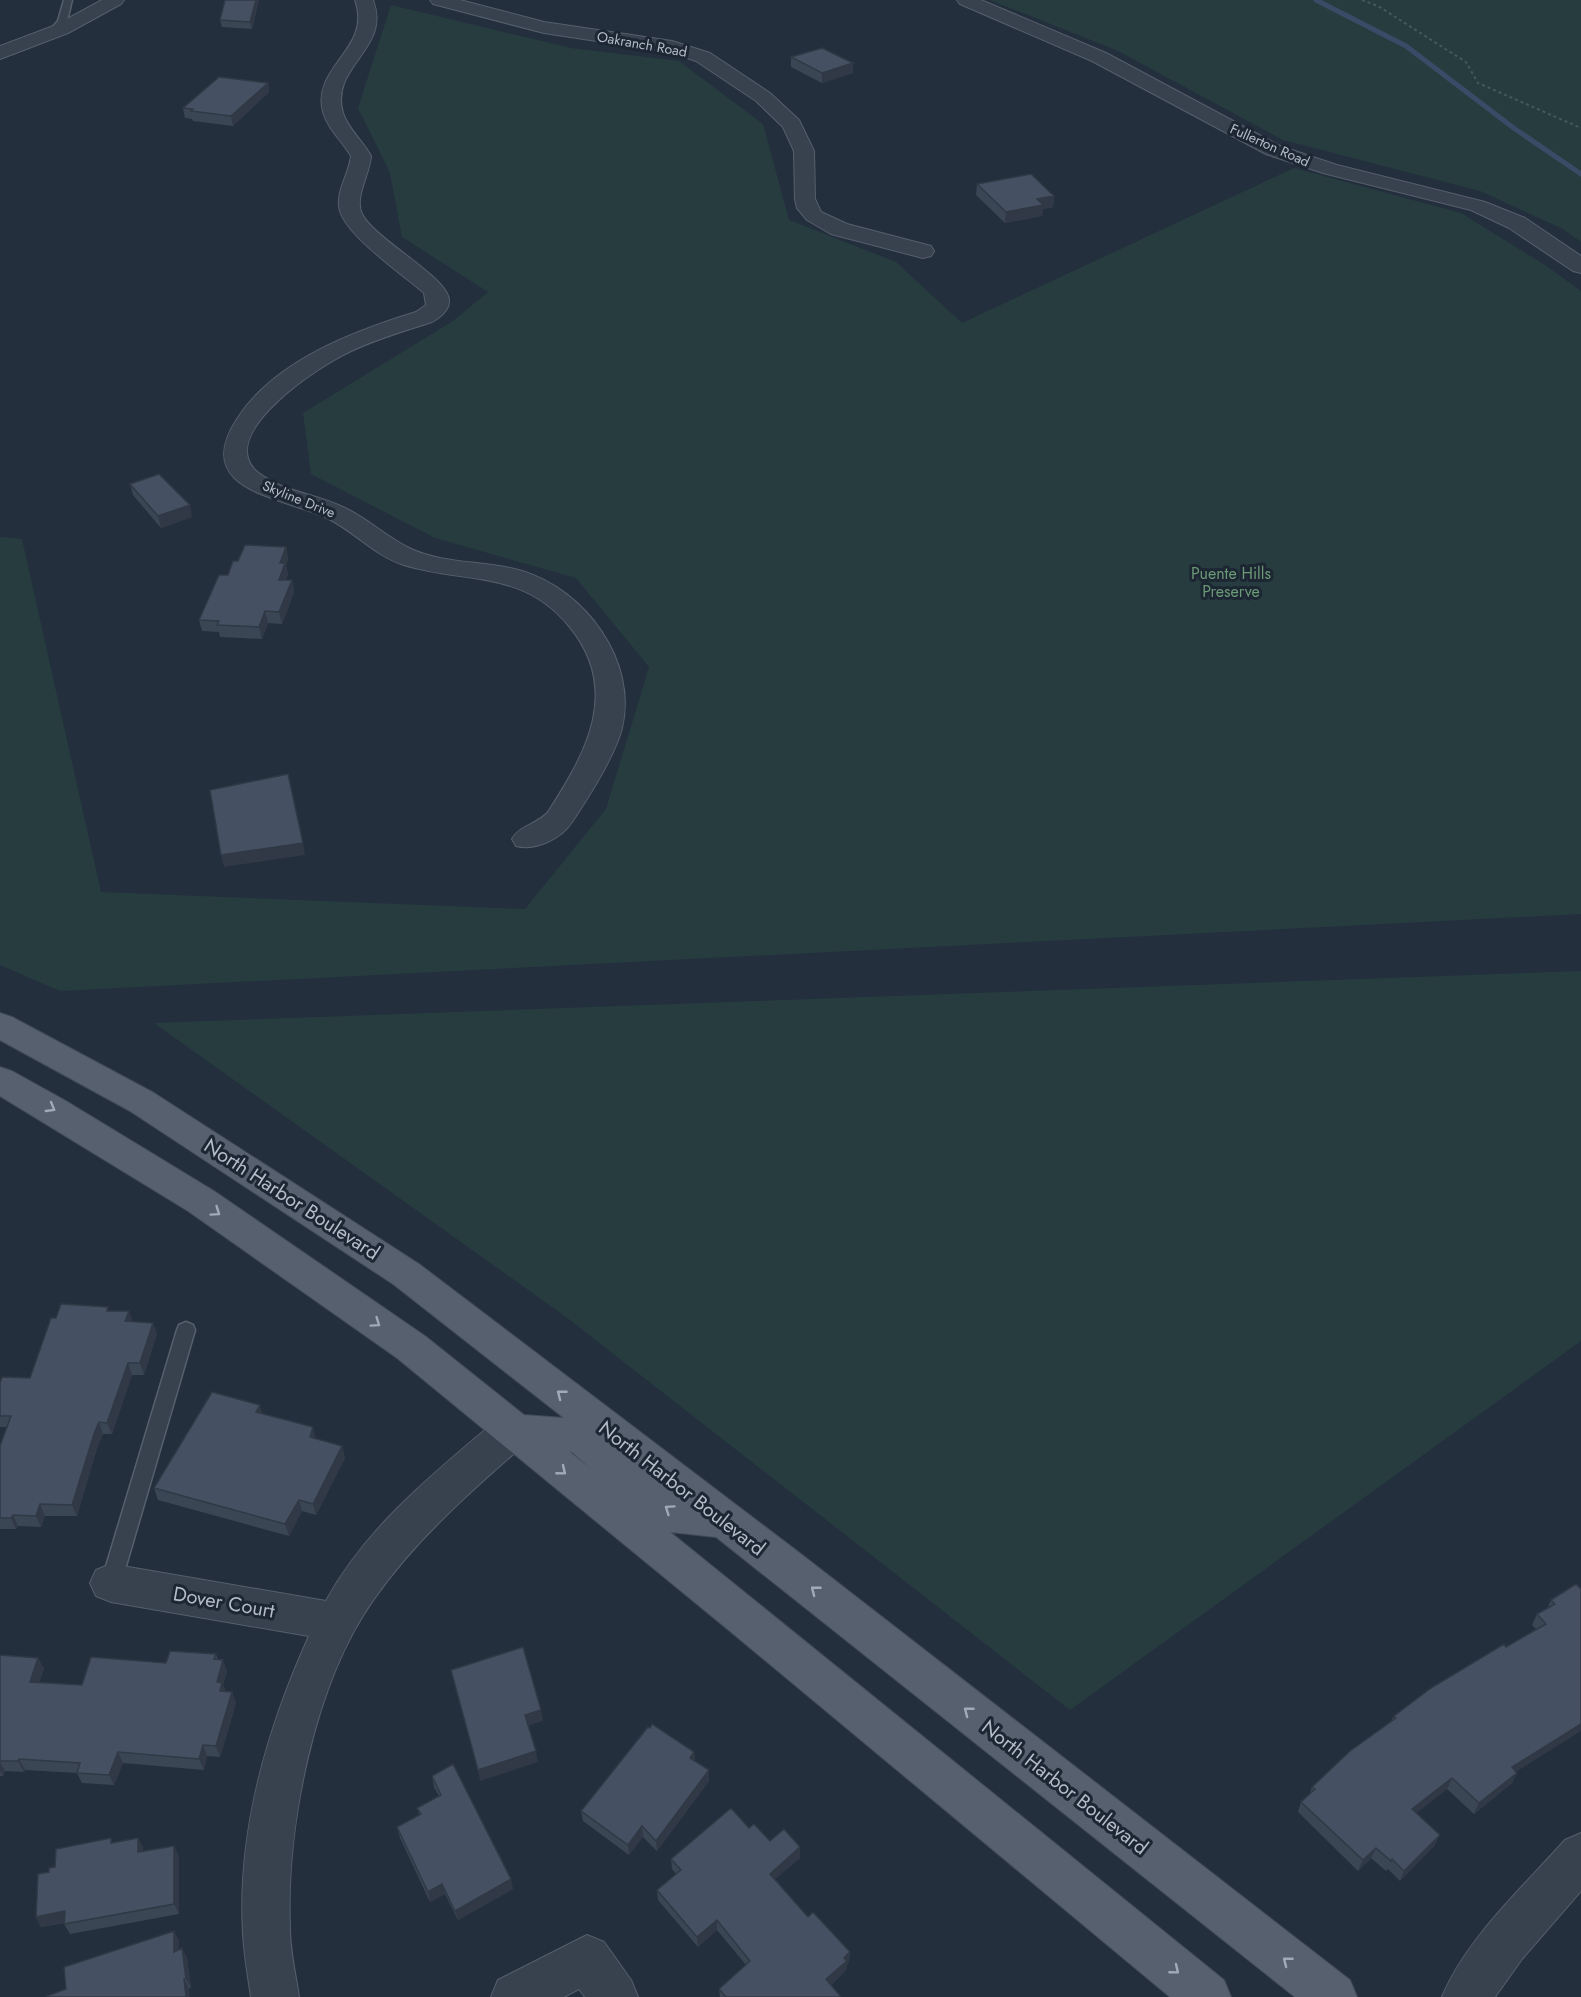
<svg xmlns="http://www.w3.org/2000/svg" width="1581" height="1997" viewBox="0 0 1581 1997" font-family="Jost,sans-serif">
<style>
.green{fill:#263c3f}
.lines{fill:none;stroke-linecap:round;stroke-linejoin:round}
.stream{stroke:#394c67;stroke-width:5}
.service-casing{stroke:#565f6c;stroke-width:3}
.minor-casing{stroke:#565f6c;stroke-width:2}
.tertiary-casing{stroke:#565f6c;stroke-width:2}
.primary-casing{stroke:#414a57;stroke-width:2}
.path{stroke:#44595c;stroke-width:2;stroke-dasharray:3 3;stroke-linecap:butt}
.service{fill:#38414e;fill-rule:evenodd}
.minor{fill:#38414e;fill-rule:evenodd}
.tertiary{fill:#38414e;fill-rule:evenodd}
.primary{fill:#56606e;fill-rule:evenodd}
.wall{fill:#3b4654}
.shaded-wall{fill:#303945}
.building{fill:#455162;stroke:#303945;stroke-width:1.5}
.oneway{stroke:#a1aab7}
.labels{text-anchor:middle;stroke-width:6;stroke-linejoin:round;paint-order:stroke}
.far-street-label{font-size:14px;fill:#b4bcc9;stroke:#1d2633}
.park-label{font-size:16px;fill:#6b9a76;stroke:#1d2633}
.near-street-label{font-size:20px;fill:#b4bcc9;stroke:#1d2633}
</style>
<rect width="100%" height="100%" fill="#242f3e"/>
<path class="green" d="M990,0h591v242l-18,-13 -83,-38 -197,-51 -165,-89z
M391,5l180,43 108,13 84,63 26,96 107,42 66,61 332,-155 167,45 84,52 36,26v623l-1521,77 -60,-26v-428l22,2 79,353 424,17 81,-100 43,-142 -73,-89 -141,-40 -124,-64 -8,-61 150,-92 35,-29 -86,-55 -12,-64 -32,-65z
M1581,971v370l-511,369 -504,-393 -412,-294z"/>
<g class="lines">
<path class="stream" d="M1316,0l90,46 109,83 66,45"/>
<defs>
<path id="service" d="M64,0h8l-5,21 -11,13h-6l-2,-2 10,-11z
M186,1322l7,3 2,5 -74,253 -3,7 -7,2 -7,-2 -3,-7 76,-253 2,-5z"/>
<path id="minor" d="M355,0h18c19,49 -44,66 -30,113 5,16 20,28 28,43 -1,18 -17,41 -9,58 13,26 88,64 87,87 0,10 -10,17 -17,21 -28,9 -56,17 -83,30 -28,13 -129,78 -95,117 6,6 15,11 23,15 23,10 48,13 70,25 22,11 40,28 62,39 35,17 77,12 113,23 63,19 116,90 100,157 -7,28 -34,70 -50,94 -11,17 -37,29 -56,24l-4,-7c8,-14 26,-15 36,-27 38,-59 74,-122 21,-186 -47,-57 -103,-42 -165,-61 -29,-9 -50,-34 -77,-47 -45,-21 -137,-27 -90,-99 37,-58 117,-88 179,-107l10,-7 -2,-12c-20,-18 -83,-60 -85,-87 -2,-16 10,-33 12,-50 -9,-15 -23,-27 -28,-44 -12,-46 50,-63 32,-112z
M430,0h30l84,22 128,19 38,12 60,40 29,27 15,31 1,48 6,13 26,12 84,22 3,5 -3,5 -8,2 -92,-24 -24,-14 -10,-12 -2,-9 -1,-48 -11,-24 -27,-26 -60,-40 -27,-9 -125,-19 -111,-29z
M512,1414l14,5 6,12 -6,12c-55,48 -110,96 -152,156 -60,84 -88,228 -84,330 0,23 6,46 9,68h-48c-3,-21 -7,-42 -8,-64 -6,-103 24,-204 66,-297l-198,-34 -15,-6 -6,-13 6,-13 15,-6 215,37c40,-74 109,-129 172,-182z
M587,1935l17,7 27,38 7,17h-53l-6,-8 -15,8h-73l7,-17z"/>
<path id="tertiary" d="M102,0h22l-3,4 -53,29 -68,26v-13l56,-21z
M957,0h24l125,53 174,93 57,19 148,37 40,16 56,38v17l-8,-2 -64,-43 -38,-18 -148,-37 -57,-19 -174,-93 -132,-57z
M1581,1833v58l-59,68 -27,38h-53c24,-58 81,-110 123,-157z"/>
<path id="primary" d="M0,1013l12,4 142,76 265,171 382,290 549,426 7,17h-62l-579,-460 -46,-5 554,448 7,17h-61l-439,-365 -334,-274 -209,-147 -188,-115v-29l12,4 54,30 148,90 211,145 99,79 40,3 -171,-134 -263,-173 -130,-71zM570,1452h2l19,17z"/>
</defs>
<use href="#service" class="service-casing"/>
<use href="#minor" class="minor-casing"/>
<use href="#tertiary" class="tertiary-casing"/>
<use href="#primary" class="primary-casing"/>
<path class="path" d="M1362,0l16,6 88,56 12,21 103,45"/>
<use href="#service" class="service"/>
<use href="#minor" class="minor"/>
<use href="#tertiary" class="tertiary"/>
<use href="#primary" class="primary"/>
</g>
<path class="wall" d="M225,0h34l-7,29 -30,-2 -2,-7z
M791,57l62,6v10l-31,10 -31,-16z
M268,83l1,9 -36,34 -40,-5 -1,-2 -7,-1 -2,-10z
M977,184l77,12 -1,11 -10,2 -1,7 -37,7 -29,-28z
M130,484l62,33 -31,11 -28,-33z
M286,547l2,12 -2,6 2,10 -3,5h7l2,12 -12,32 -14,-1 -6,16 -42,-2 -1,-5 -17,-1 -3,-11 29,-45 10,-14z
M109,1311h20l3,11 21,1 4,11 -13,41h-12l-20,59h-9l-5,11 -21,71h-32l-4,11 -23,-1 -2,3h-16v-83l7,-19h-7v-44l30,-5 26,-60z
M263,1414l53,25 26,7 3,12 -29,57 -14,-4 -13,25 -131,-36 -4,-12z
M1581,1589l-65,182 1,2 -5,10 -38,31 -27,-25 -31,24 19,32 -35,36 -12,-12 -2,2 -15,-13 -13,13 -60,-59 3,-10 8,-7 3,-8 79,-66 3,-5 112,-69 30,-18 -4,-4 5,-11 10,-5 4,-9z
M216,1654l2,6 9,11 -4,14 3,7h6l4,11 -16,54 -13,-1 -3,14 -81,-7 -9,22 -32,-2 -5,-10 -52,-3 -1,2 -19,-1 -2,5h-3v1v-122l38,3 6,11 -5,13 43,3 84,-22z
M694,1752l1,9 14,20 -52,70 -14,-14 -14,18 -46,-34 -2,-10z
M432,1776l81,113 -55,31 -13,-26 -15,8 -30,-64 -3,-11 22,-12 -2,-7 22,-12 -5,-9z
M749,1828l51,30 -25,21 33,38 42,35 -1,10 -2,3 -1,5 -15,15 10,12h-121l-1,-8 27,-24 -29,-35 -19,17 -40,-47 -1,-10 19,-16 -4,-5 -1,-10z
M138,1838l5,10v3l36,5v58l-109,20 -6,-10v-1l-23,4 -5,-10 19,-50 58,-24z
M174,1931l5,10 -1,9 4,-2 5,10 4,30 -125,1z"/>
<path class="shaded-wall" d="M256,0h3l-7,29 -2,-7z
M853,63v10l-31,10v-10z
M268,83l1,9 -36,34 -2,-10z
M1054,196l-1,11 -10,2 -1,7 -37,7 1,-11 31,-13z
M190,505l2,12 -31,11 -3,-12z
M286,547l2,12 -2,6 2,10 -7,17 -2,-12 1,-17z
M292,580l2,12 -12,32 -3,-12z
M265,611l3,12 -6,16 -3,-12z
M303,843l2,12 -81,12 -3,-12z
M129,1311l4,12 -8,-2z
M153,1323l4,11 -13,41 -4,-12z
M128,1363l4,12 -20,59 -5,-11z
M260,1405l3,11 -7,-4z
M99,1422l4,12 -5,11 -21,71 -5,-11 22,-71z
M313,1427l3,12 -6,-2z
M342,1446l3,12 -29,57 -3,-11z
M299,1500l3,11 -13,25 -4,-12z
M40,1504l5,12 -4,11 -5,-11z
M13,1515l5,11 -2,3 -5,-11z
M38,1658l6,11 -8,23 -6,-10z
M223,1660l4,11 -4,14 3,9 -2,8 -7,-20z
M232,1692l4,11 -16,54 -4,-11z
M541,1710l2,11 -16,5 -2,-11z
M1581,1724v7l-75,47 6,-11z
M203,1745l4,11 -3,14 -5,-11z
M536,1751l2,11 -58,19 -2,-11z
M118,1752l5,11 -9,22 -5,-10z
M694,1752l1,11 -5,-5z
M19,1759l6,11 -1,2 -6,-11z
M0,1762l5,9 -2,5 -3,-5z
M709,1770v11l-52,70 -1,-10z
M1517,1773l-5,10 -38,31 5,-11z
M1452,1778l-5,11 -39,31 4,-11z
M642,1826l1,11 -14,18 -1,-10z
M1440,1835l-5,10 -35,36 4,-10z
M138,1838l5,10v14l-5,-10z
M174,1846l5,10v58l-5,-10z
M800,1847v11l-30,26v-10z
M1376,1848l-5,10 -13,13 5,-11z
M511,1879l2,10 -55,31 -3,-9z
M442,1884l3,10 -15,8 -2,-10z
M65,1911l6,10 -30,6 -5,-10z
M717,1920v10l-19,17 -1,-10z
M174,1931l5,10 -1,20 -4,-9z
M182,1948l5,10 4,30 -5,-9z
M850,1952l-1,10 -2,3 -1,5 -20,19v-10z
M184,1979l5,9 1,9h-4z"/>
<path class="building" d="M225,0h31l-6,22 -30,-2z
M822,48l31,15 -31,10 -31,-16z
M219,77l49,6 -37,33 -40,-5 2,-2 -10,-1z
M1031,174l23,22 -17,3 6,6 -37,7 -29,-28z
M159,474l31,31 -32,11 -28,-32z
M245,545l41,2 -6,16h5l-6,17h13l-13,32 -14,-1 -6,16 -42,-2 2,-4 -20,-1 20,-45h9l5,-14h5z
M288,774l15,69 -82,12 -11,-65z
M61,1304l47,3 -1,4h22l-4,10 28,2 -13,40h-12l-21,60 -8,-1 -5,12 -22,71 -32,-1 -4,12 -23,-1 -2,3h-11v-72l11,-30h-11v-33l2,-6 28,1 21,-60h5z
M212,1392l48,13 -4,7 57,15 -3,10 32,9 -29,58 -14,-4 -14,24 -131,-36z
M1576,1584l5,5v135l-69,43 5,6 -38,30 -27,-25 -40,31 28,26 -36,36 -12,-12 -1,2 -15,-13 -13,12 -62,-58 14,-13 -3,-2 38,-36 46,-33 -2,-2 37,-28 73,-44 2,3 40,-23 -9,-10 18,-10 -4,-4z
M523,1647l18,63 -16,5 11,36 -58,19 -27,-100z
M170,1651l46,3 -2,5 9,1 -6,22 5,1 -2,8 12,1 -16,54 -13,-1 -4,14 -81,-7 -9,23 -32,-2 3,-10 -61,-4 -1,2h-18v-106l38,3 -8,24 52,3 9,-28 75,6z
M652,1724l42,28 -4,6 19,12 -53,71 -14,-15 -14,19 -47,-34 67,-84 2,1z
M453,1764l58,115 -56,32 -13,-27 -14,8 -31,-65 24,-13 -4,-6 24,-13 -9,-19z
M731,1808l18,20 5,-4 16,17 14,-12 16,18 -30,27 38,43 5,-5 37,40 -6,6 3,3 -21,18 15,18h-115l-7,-8 31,-28 -33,-41 -20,17 -40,-47 24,-20 -10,-11z
M111,1838v5l27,-5v14l36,-6v58l-110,20 1,-13 -29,6 2,-43 11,-2v-4l6,-1 1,-18z
M174,1931v21l8,-4 4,31h-2l2,18h-139v-1l19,-7 -2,-22z"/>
<defs><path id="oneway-chevron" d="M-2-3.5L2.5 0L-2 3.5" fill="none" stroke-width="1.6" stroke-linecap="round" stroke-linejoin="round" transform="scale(1.5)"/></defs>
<g class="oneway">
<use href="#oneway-chevron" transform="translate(51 1108) rotate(30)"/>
<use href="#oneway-chevron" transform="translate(216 1212) rotate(35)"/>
<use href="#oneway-chevron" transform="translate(376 1323) rotate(35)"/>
<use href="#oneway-chevron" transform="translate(561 1394) rotate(-142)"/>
<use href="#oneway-chevron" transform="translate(562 1471) rotate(39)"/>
<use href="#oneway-chevron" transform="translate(669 1509) rotate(-145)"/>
<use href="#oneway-chevron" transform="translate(815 1590) rotate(-142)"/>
<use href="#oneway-chevron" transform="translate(968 1711) rotate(-142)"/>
<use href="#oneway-chevron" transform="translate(1287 1961) rotate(-142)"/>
<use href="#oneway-chevron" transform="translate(1175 1970) rotate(39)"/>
</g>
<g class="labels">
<g class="far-street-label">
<text transform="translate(642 44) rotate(10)" y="5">Oakranch Road</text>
<text transform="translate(1270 145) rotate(24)" y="5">Fullerton Road</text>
<text transform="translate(299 499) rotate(22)" y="5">Skyline Drive</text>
</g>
<g class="park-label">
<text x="1231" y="579">Puente Hills<tspan x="1231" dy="18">Preserve</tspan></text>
</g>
<g class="near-street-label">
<text transform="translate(292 1199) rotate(33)" y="7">North Harbor Boulevard</text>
<text transform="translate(682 1488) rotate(38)" y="7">North Harbor Boulevard</text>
<text transform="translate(224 1602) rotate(10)" y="7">Dover Court</text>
<text transform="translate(1065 1787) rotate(38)" y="7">North Harbor Boulevard</text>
</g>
</g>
</svg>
